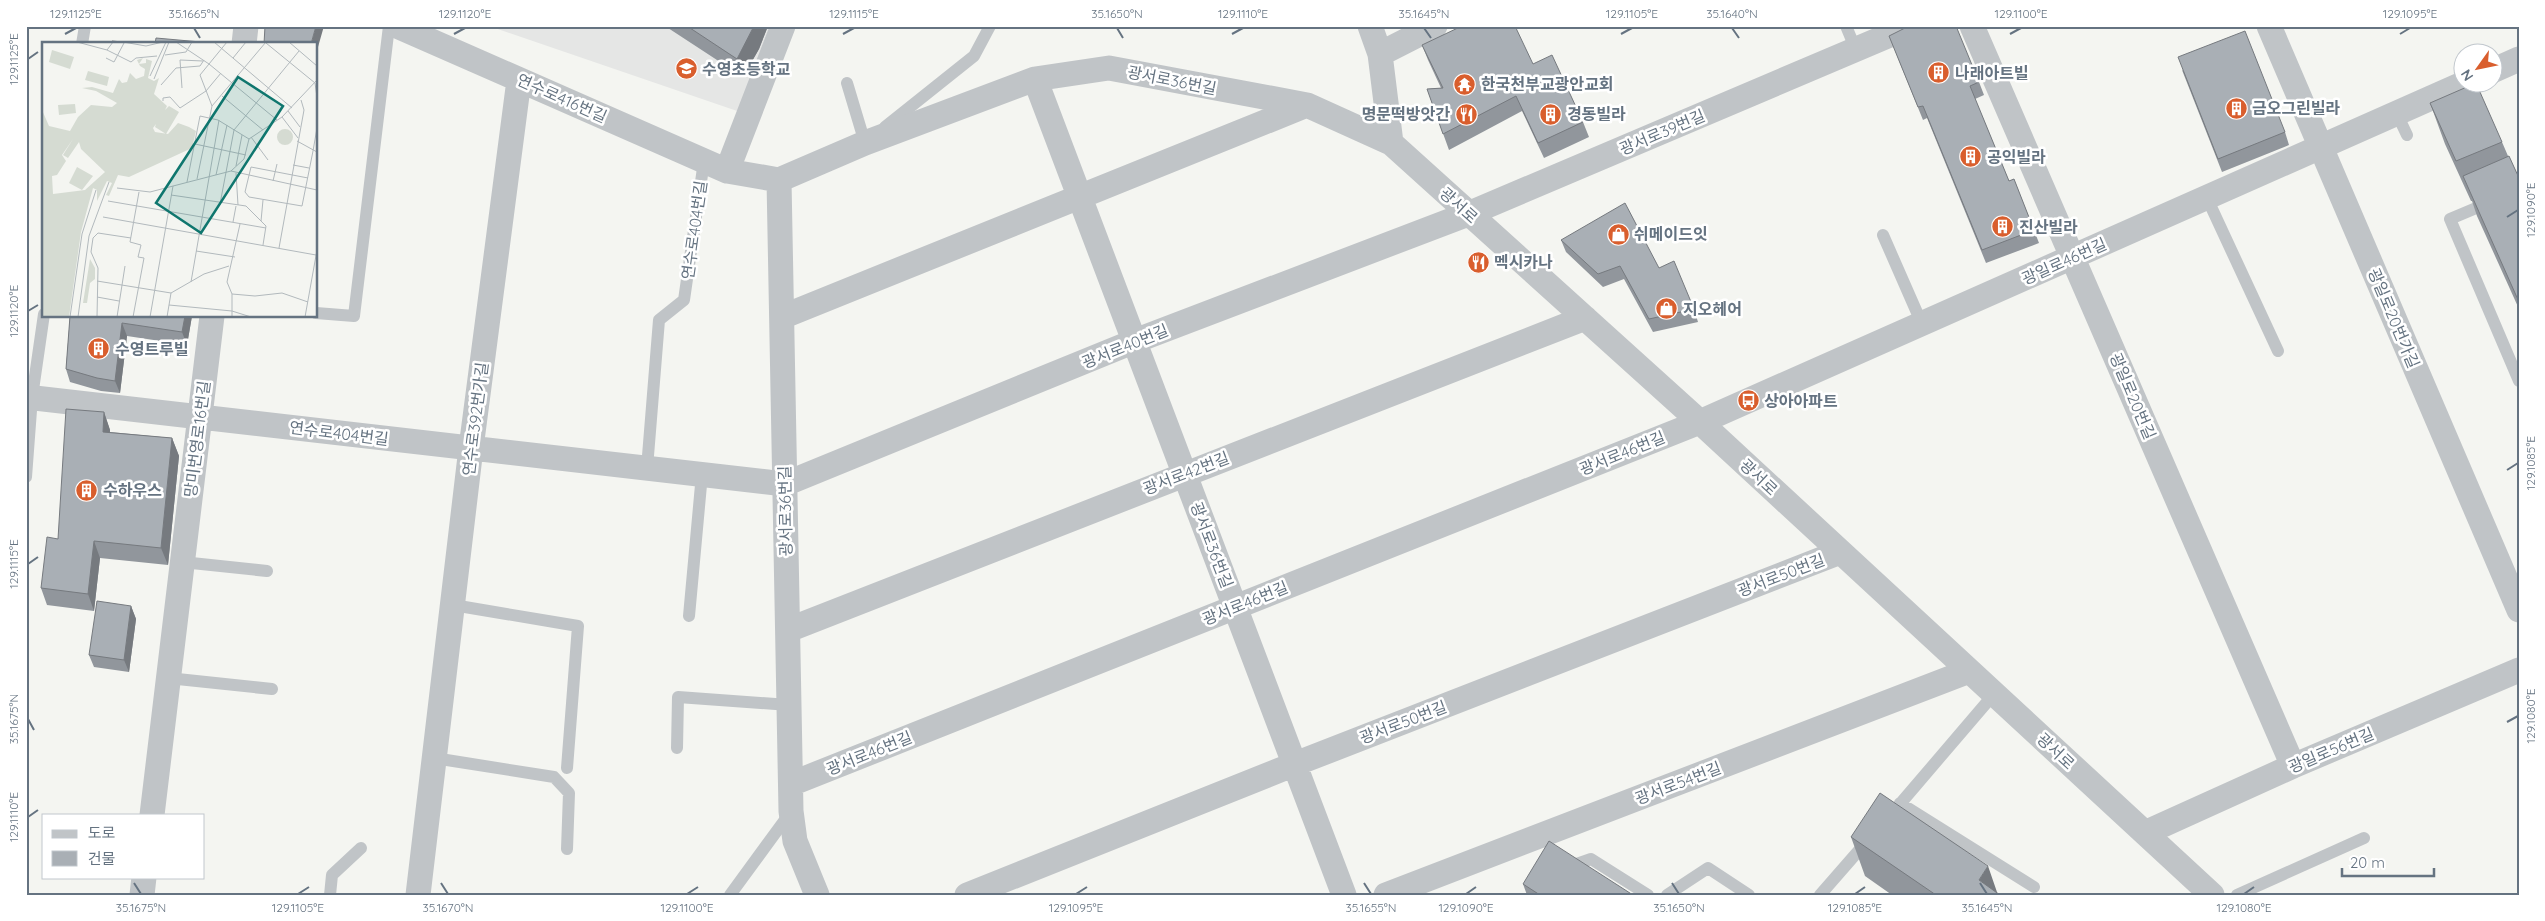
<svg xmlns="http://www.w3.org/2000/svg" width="2545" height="921" viewBox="0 0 2545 921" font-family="Quicksand,'Noto Sans KR',sans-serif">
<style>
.built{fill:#e5e6e5}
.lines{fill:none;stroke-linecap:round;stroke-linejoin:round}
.service{stroke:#c0c4c7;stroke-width:12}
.minor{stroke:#c0c4c7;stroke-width:25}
.wall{fill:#91969c}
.shaded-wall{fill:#767a7f}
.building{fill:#a9afb5;stroke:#767a7f}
.ticks{fill:none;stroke:#657381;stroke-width:2}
.labels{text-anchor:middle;stroke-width:5;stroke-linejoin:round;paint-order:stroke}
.poi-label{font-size:16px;font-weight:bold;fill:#657381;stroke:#fff;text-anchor:start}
.street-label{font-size:16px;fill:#657381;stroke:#fff}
.inset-road{fill:none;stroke:#b2b9bd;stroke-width:1}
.view{fill:#0f766e;fill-opacity:0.15;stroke:#0f766e;stroke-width:2.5}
.inset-edge{fill:none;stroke:#657381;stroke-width:2.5}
.neatline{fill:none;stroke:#657381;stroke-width:2}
.ticks-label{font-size:12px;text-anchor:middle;fill:#657381}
</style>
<rect width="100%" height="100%" fill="#f4f5f1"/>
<path class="built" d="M489,26h285l-34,86z"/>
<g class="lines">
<path class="service" d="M1846,26l10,24
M82,44l3,-18
M847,83l18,60 2,-2
M2397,114l10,21
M885,127l89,-71 16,-30
M2519,190l-69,29 69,162
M2207,198l71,153
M1883,235l39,89
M316,313l38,3 35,-290
M647,468l12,-148 25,-20 20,-139
M26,477l6,-80 12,-83
M182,562l85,9
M453,605l125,21 -11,142
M689,616l13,-142
M168,678l104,11
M677,748l1,-51 111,8
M434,758l120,19 15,16 -2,56
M1900,803l134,84
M1888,818l106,-124
M1568,867l23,-8 57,36
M330,895l2,-20 29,-27
M730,895l60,-82
M1667,895l41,-27 41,27
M1820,895l48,-55
M2237,895l127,-57"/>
<path class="minor" d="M397,26l330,145 52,9
M1370,26l10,28 11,89
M1972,26l321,740
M2269,26l250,584
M244,44l2,-18
M1380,54l55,-28
M2492,71l27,-12
M1035,79l309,816
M727,171l56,-145
M779,180l86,-37 170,-64 74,-11 198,37 84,38 309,279 512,473
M779,180l12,631 4,30 22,54
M782,317l525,-212
M26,397l759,87 350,-143 333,-127 443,-188
M788,630l797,-312
M791,784l909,-362 767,-340
M152,815l60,-499
M2145,833l148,-67 226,-96
M142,895l2,-18
M418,895l53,-447 48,-368
M967,895l328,-131 545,-212
M1386,895l583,-224"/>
</g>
<path class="wall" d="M665,26h103l-9,23 -16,28z
M1889,36l90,46 5,13 -9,4 34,82 5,-2 25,64 -53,20 -59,-145 -4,2z
M1422,45l111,19 50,58 6,15 -45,21 -22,-47 -73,39 -22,-61 14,-1 -13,-28z
M2182,70l103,62 4,13 -67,27z
M2430,103l72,39 6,14 11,22v131l-42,-93 -5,-15h-1l-26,-57z
M1561,240l98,28 35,41 4,13 -45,10 -29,-53 -21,8 -37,-35z
M70,316h122l-5,29 -60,-9 -7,57 -19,-2 -31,-9 -4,-13z
M104,412l6,18v2l62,6 7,18 -11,109 -68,-7 -6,53 -47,-6 -6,-17 17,-49z
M131,606l5,13 -7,53 -35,-5 -5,-12z
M1851,837l146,56 3,2h-108l-27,-19z
M1523,884l110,11h-106z"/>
<path class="shaded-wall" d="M316,26h8l-8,28v-10h-5z
M754,26h14l-9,23 -16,28 -6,-18z
M185,316h7l-5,29 -5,-13z
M122,323l5,13 -7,57 -5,-12z
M104,412l6,18 -1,19 -6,-17z
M172,438l7,18 -11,109 -7,-17z
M94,541l6,17 -6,53 -6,-17z
M131,606l5,13 -7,53 -5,-12z
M1988,866l10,29 -19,-15z"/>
<path class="building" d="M265,26h51l-5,18h-47z
M687,26h67l-17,33z
M1462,26h53l18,38 19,-9 31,67 -45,21 -22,-47 -73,38 -16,-45 16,-1 -21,-43z
M1909,26h47l23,56 -9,4 39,95 5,-2 20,51 -52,20 -59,-144 -5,1 -29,-71z
M2245,31l40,101 -67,27 -40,-102z
M156,38l67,6h-68z
M112,41l31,3h-32z
M2476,83l26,59 -46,19 -26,-58z
M2509,156l10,22v124l-56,-126z
M1625,203l34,65 15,-7 20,48 -45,10 -29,-53 -22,8 -37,-34z
M70,316h115l-3,16 -60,-9 -7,58 -18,-3 -31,-9z
M66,409l38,3 -1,20 69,6 -11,110 -67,-7 -6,53 -47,-6 6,-51 11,2z
M97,601l34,5 -7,54 -35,-5z
M1880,793l108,73 -9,14 21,15h-64l-85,-58z
M1549,841l84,54h-93l-17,-11z"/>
<path class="ticks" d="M194,28l6,10M1117,28l6,10M1424,28l7,10M1732,28l7,10M65,34l11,-6M454,34l11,-6M843,34l11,-6M1232,34l11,-6M1621,34l11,-6M2010,34l11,-6M2400,34l10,-6M28,59l10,-7M2507,217l11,-7M28,311l10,-6M2507,470l11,-7M28,564l10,-7M28,719l6,11M2507,722l11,-6M28,817l10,-7M134,883l7,11M441,883l7,11M1364,883l7,11M1672,883l7,11M1980,883l7,11M298,894l11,-7M687,894l11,-7M1076,894l11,-7M1466,894l10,-7M1855,894l10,-7M2244,894l10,-7"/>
<defs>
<symbol id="school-disc" viewBox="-11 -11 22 22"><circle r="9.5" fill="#d95e2d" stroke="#fff"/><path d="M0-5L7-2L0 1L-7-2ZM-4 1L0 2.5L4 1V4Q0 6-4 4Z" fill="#fff"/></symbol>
<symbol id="building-disc" viewBox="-11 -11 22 22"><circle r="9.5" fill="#d95e2d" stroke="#fff"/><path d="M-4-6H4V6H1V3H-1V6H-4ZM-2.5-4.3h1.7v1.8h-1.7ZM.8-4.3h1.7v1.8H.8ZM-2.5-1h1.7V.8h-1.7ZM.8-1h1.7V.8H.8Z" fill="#fff"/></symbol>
<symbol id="temple-disc" viewBox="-11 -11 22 22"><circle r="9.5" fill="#d95e2d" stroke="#fff"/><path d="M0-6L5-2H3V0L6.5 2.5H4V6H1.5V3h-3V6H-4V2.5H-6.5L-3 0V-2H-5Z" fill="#fff"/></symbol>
<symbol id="restaurant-disc" viewBox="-11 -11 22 22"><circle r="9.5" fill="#d95e2d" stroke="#fff"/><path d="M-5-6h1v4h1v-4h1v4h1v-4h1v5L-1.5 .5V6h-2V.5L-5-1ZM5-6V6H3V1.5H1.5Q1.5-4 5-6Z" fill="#fff"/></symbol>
<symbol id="shop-disc" viewBox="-11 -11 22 22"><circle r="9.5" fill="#d95e2d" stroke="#fff"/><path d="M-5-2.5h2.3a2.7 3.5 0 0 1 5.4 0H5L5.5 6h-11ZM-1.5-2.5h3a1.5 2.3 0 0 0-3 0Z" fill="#fff"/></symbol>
<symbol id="bus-disc" viewBox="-11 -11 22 22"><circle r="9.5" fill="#d95e2d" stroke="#fff"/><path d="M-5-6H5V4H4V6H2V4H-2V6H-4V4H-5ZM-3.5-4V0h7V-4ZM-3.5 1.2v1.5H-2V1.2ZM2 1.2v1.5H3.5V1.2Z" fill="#fff"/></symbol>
</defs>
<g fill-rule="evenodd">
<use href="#school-disc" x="674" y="56" width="25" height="25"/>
<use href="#building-disc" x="1926" y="60" width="25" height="25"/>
<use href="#temple-disc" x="1452" y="72" width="25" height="25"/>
<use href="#building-disc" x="2224" y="96" width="25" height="25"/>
<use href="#restaurant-disc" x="1454" y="102" width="25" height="25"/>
<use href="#building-disc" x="1538" y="102" width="25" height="25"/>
<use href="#building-disc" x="1958" y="144" width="25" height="25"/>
<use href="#building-disc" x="1990" y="214" width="25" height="25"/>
<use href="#shop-disc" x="1606" y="222" width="25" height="25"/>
<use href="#restaurant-disc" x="1466" y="250" width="25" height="25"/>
<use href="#shop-disc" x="1654" y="296" width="25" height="25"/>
<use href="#building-disc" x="86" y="336" width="25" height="25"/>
<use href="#bus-disc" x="1736" y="388" width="25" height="25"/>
<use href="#building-disc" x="74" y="478" width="25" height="25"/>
</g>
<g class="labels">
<g class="poi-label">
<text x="702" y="75">수영초등학교</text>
<text x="1955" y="79">나래아트빌</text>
<text x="1481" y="90">한국천부교광안교회</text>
<text x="2252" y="114">금오그린빌라</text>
<text x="1450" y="120" text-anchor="end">명문떡방앗간</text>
<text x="1567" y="120">경동빌라</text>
<text x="1987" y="163">공익빌라</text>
<text x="2019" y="233">진산빌라</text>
<text x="1634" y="240">쉬메이드잇</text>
<text x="1494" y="268">멕시카나</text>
<text x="1683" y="315">지오헤어</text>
<text x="115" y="355">수영트루빌</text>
<text x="1764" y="407">상아아파트</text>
<text x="103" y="496">수하우스</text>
</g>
<g class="street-label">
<text transform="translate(1172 80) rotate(11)" y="6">광서로36번길</text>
<text transform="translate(562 98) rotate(24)" y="6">연수로416번길</text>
<text transform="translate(1662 132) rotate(-23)" y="6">광서로39번길</text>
<text transform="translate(1459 205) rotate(42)" y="6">광서로</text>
<text transform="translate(694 230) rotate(-82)" y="6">연수로404번길</text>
<text transform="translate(2064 261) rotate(-24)" y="6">광일로46번길</text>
<text transform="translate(2394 318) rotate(67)" y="6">광일로20번가길</text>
<text transform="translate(1125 346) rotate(-22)" y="6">광서로40번길</text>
<text transform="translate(2133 396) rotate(67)" y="6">광일로20번길</text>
<text transform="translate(475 419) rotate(-83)" y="6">연수로392번가길</text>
<text transform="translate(339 433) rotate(7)" y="6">연수로404번길</text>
<text transform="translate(197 439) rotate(-83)" y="6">망미번영로16번길</text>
<text transform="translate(1622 453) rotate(-22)" y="6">광서로46번길</text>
<text transform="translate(1186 473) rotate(-21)" y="6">광서로42번길</text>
<text transform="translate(1759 477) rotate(43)" y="6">광서로</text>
<text transform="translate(785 511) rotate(-91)" y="6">광서로36번길</text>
<text transform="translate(1212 545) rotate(69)" y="6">광서로36번길</text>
<text transform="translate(1781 575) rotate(-21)" y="6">광서로50번길</text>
<text transform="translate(1245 603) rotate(-22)" y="6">광서로46번길</text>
<text transform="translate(1403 722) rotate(-21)" y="6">광서로50번길</text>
<text transform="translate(2331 750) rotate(-23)" y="6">광일로56번길</text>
<text transform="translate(2056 751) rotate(43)" y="6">광서로</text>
<text transform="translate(869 753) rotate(-22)" y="6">광서로46번길</text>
<text transform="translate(1678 783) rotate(-21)" y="6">광서로54번길</text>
</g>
</g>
<g transform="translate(42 42)">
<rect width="275" height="275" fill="#f4f5f1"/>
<path d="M10,8l22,7 -4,12 -21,-7zM101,16l-4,6 7,-1v-4l6,2 -4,17 6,3 5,-3 -5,16 13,12 -2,4 4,-4 10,6 -13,22 -11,-7 1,-3 -3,4 2,4 13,2 10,-11 11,4 7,4 -4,17 -63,29 -11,-2 -9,21 -3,-1 6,-12 -5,-2 -10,20v-11l-4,-2 -12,44 -12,85h-27v-207l7,16 21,5 8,-14 13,-12 21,2 5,-4 -21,-12 -14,-3 10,-1 21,6 6,-14 3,4 5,-1 3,-9 6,6 8,-3 1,-7 -5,-3 -3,-6zM31,97l-10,16 5,3 11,-16 2,7 24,23 -20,18 -32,4 -1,-18 5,-1 9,-14 -4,-6zM46,29l21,6 -2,9 -22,-6zM33,62l1,9 -17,2 -1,-10zM235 95a8 8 0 1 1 16 0a8 8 0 1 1-16 0ZM35,125l16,9 -11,14 -13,-7zM48,217l5,9v11l-5,4 -3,20h-4z" fill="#d5dbd2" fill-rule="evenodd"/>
<path class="inset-road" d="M35,0l30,8 6,-8M81,0l23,4 17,-4M134,0l33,22 68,56M172,0l78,66M247,0l28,24M224,1l49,40 2,14M65,8l24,12 5,-4 21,-2M123,13l21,-3 6,-10M64,16l8,4 10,-19M191,16l13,-16M108,34l16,-34M112,37l15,-37M119,43l15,-17 24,-2 4,-6M140,46l-2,-28 23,1M180,54l41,34M121,59v-3l7,-1 10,11 26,-17 15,-18M170,64l-12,-31 27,-33M246,69l12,16M240,75l16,21M209,95l17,23M207,97l33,-22 35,-37M255,99l20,11M153,102l51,11M251,123l16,3M194,124l6,-31M189,129l13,-12 5,-20M194,131l2,32M174,133l11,-50M266,136l-57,-11 -6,25 4,5 53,9 11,-55 4,-23M155,137l15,-73 54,-64M231,139l4,-17M145,140l13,-66 18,4 31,19M75,146l33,4 81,-21 86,19M129,153l75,11 20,20 -3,19M66,159l158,27M178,162l14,-74 65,-79M61,175l213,38M219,179l2,-21M191,180l3,-16M237,206l25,-138 -3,-10M154,209l39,6M55,239l74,12 33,-19 25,-8M149,240l28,-162M190,252l23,2 27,-3 26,9M55,255l22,4M127,263l63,6 19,6M28,275l12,-83 14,-44M36,275l11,-81 20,-54M55,275l1,-49 -7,-16 2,-14 5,-5 33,5M75,275l8,-51M91,275l11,-59 -6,-1 3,-12 -11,-3 9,-50M108,275l23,-131M125,275l4,-24M190,275v-23l-5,-12 13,-58M263,275l12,-67"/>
<path class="view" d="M196,35l45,29 -82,127 -45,-30z"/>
<rect width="275" height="275" class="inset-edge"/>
</g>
<rect width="2545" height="921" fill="none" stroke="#ffffff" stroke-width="55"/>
<rect x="42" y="814" width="162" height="65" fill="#ffffff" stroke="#c1c7cd"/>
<rect x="52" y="830" width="25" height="8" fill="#c0c4c7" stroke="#c1c7cd"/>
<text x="88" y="838" font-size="15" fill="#657381">도로</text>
<rect x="52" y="851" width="25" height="15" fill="#a9afb5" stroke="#c1c7cd"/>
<text x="88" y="864" font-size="15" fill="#657381">건물</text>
<g transform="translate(2478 68) rotate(237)"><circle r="24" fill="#ffffff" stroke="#c1c7cd"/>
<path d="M0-4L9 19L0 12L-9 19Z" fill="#d95e2d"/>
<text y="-8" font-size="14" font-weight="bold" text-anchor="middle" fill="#657381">N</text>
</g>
<path d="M2342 868v8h92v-8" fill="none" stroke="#657381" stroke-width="2.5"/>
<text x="2350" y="868" font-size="15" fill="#657381" stroke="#ffffff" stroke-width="4" paint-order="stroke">20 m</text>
<rect x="28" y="28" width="2490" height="866" class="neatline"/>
<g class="ticks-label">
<text x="76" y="18">129.1125°E</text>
<text x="194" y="18">35.1665°N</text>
<text x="465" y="18">129.1120°E</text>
<text x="854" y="18">129.1115°E</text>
<text x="1117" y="18">35.1650°N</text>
<text x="1243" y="18">129.1110°E</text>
<text x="1424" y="18">35.1645°N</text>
<text x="1632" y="18">129.1105°E</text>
<text x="1732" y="18">35.1640°N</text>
<text x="2021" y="18">129.1100°E</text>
<text x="2410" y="18">129.1095°E</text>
<text transform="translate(14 59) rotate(-90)" y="4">129.1125°E</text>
<text transform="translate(2531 210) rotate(-90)" y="4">129.1090°E</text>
<text transform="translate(14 311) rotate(-90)" y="4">129.1120°E</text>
<text transform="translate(2531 463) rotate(-90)" y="4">129.1085°E</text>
<text transform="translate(14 564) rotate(-90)" y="4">129.1115°E</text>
<text transform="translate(2531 716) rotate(-90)" y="4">129.1080°E</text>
<text transform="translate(14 719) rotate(-90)" y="4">35.1675°N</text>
<text transform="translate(14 817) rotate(-90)" y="4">129.1110°E</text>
<text x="141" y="912">35.1675°N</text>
<text x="298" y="912">129.1105°E</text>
<text x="448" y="912">35.1670°N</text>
<text x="687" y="912">129.1100°E</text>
<text x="1076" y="912">129.1095°E</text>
<text x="1371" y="912">35.1655°N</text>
<text x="1466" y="912">129.1090°E</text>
<text x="1679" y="912">35.1650°N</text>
<text x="1855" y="912">129.1085°E</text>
<text x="1987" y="912">35.1645°N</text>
<text x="2244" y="912">129.1080°E</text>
</g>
</svg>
